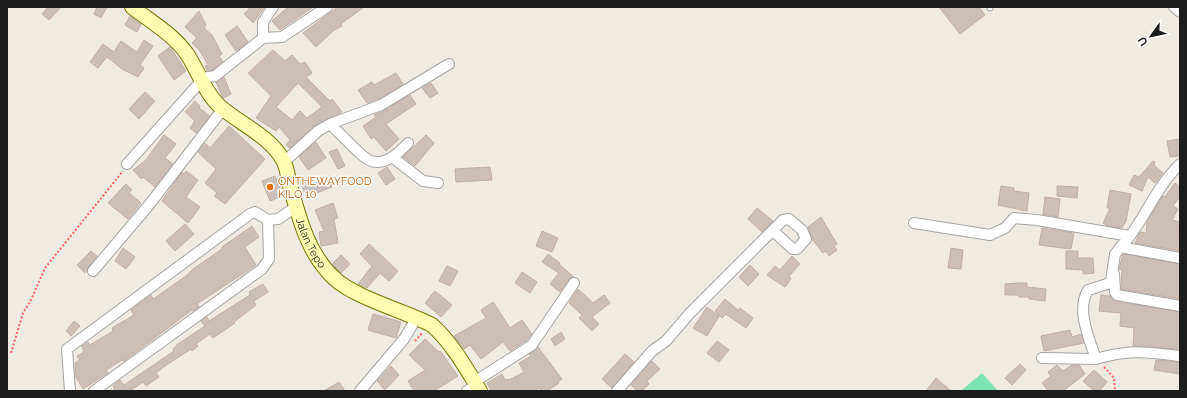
<svg xmlns="http://www.w3.org/2000/svg" width="1187" height="398" viewBox="0 0 1187 398" font-family="Raleway,sans-serif">
<style>
.pitch{fill:#7ae5b1}
.building{fill:#ccbfb8;stroke:#c2aea4;fill-rule:evenodd}
.lines{fill:none;stroke-linecap:round;stroke-linejoin:round}
.lane-casing{stroke:#a4a4a4;stroke-width:7}
.street-casing{stroke:#a4a4a4;stroke-width:12}
.secondary-casing{stroke:#787900;stroke-width:16}
.path{stroke:#ff6464;stroke-width:2;stroke-dasharray:2 2;stroke-linecap:butt}
.lane{stroke:#fff;stroke-width:5}
.street{stroke:#fff;stroke-width:10}
.secondary{stroke:#fffbb1;stroke-width:14}
.food-dot{fill:#e8710a;stroke:#fff;stroke-width:1.5}
.labels{text-anchor:middle;stroke-width:3;stroke-linejoin:round;paint-order:stroke}
.food-label{font-size:11px;fill:#c56008;stroke:#fff;text-anchor:start}
.street-label{font-size:11px;fill:#1d1d1d;stroke:#fff}
</style>
<rect width="100%" height="100%" fill="#efeae2"/>
<path class="pitch" d="M982,373l16,18h-37z"/>
<path class="building" d="M48,7h13l-12,13 -7,-6z
M97,7h10l-6,11 -7,-4z
M251,7h14l-12,16 -9,-9z
M288,7h25l-33,23 -8,-9z
M338,7h26l-23,17 1,2 -9,5 -17,16 -13,-14z
M939,7h40l6,8 -25,19z
M199,11l7,14 -2,3 8,7 10,19 -3,2 4,6 -11,8 -5,1 -2,-5 3,-1 -8,-14 -8,-8 5,-5 -12,-11z
M130,16l11,8 -4,8 -12,-7z
M237,26l11,16 -12,9 -11,-16z
M144,40l9,6 -13,19 4,3 -6,9 -16,-8 -15,-12 -9,11 -8,-6 13,-18 11,8 7,-11 16,11z
M170,47l16,24 -12,9 -16,-24z
M273,50l12,11 7,-6 8,9 5,-2 7,11 -6,4 24,24 2,-2 10,13 -27,13 -25,23 -4,-3 4,-5 -11,-13 -3,4 -20,-13 15,-22 -23,-23zM298,83l24,24 -15,11 -7,-7 -8,9 -16,-13z
M396,73l7,11 -25,15 -11,4 -9,-13 14,-8 2,3z
M224,77l7,17 -8,4 -7,-16z
M431,83l7,10 -8,5 -8,-10z
M145,92l10,9 -16,18 -10,-10z
M410,95l6,9 -30,20 13,15 -13,12 -12,-14 -3,2 -8,-13 13,-9 -2,-2 10,-4z
M195,101l5,5 -1,2 11,8 -14,17 -6,-5 5,-7 -10,-9z
M229,126l36,33 -40,45 -11,-8 3,-3 -12,-10 11,-14 -18,-17 7,-9 5,5z
M164,135l12,9 -11,14 8,6 -18,23 -12,-10 -2,2 -8,-9 12,-9z
M426,135l8,8 -19,23 -12,-9z
M1180,139v17l-10,1 -3,-16z
M316,142l10,16 -18,12 -9,-13z
M337,149l8,17 -7,3 -9,-17z
M1153,161l2,1 -1,3 9,8 -8,10 -7,-6 -6,14 -13,-6 5,-10 5,2z
M387,167l8,12 -9,6 -8,-12z
M490,167l2,13 -36,2 -1,-13z
M186,171l12,9 -12,17 14,10 -12,16 -26,-22 20,-29 2,2z
M275,176l8,20 -13,5 -8,-20z
M329,176l3,11 -26,10 -5,-14z
M1175,183l5,4v9l-7,10 5,3 -6,11 8,2 -2,15h2v14l-45,-8 5,-11 6,1 1,-11 16,-26 2,1z
M126,184l6,6 -3,3 12,10 -13,16 -20,-16z
M1001,186l13,2v3l15,2 -2,18 -29,-6z
M1057,186l21,1 -1,11 -20,-2z
M1110,190l21,4 -5,27 -4,7 -14,-2 -5,-3 7,-15h-3z
M1045,197l15,2 -2,18 -15,-3z
M333,203l5,15 -4,1 4,24 -17,3 -2,-14 5,-1 -9,-21z
M757,208l16,13 -11,11 -14,-13z
M821,217l16,27 -3,2 3,4 -8,6 -3,-5 -3,2 -11,-14 -4,-12z
M185,224l9,10 -19,17 -9,-10z
M252,226l7,11 -14,10 11,18 -53,35 -6,4 2,3 -6,4 -1,-1 -68,51 -2,-1 -16,10 2,3 -25,16 -7,-12 -1,-14 5,-3 -3,-4 7,-4 -2,-6 6,-4 2,3 23,-14 -1,-3 22,-13 -3,-5 20,-15 2,4 33,-23 7,-7 29,-20v-2z
M1042,228l32,5 -3,16 -32,-4z
M542,231l16,7 -6,14 -16,-6z
M369,244l29,27 -9,10 -9,-8 -13,15 -9,-4 14,-18 -12,-12z
M123,248l12,9 -9,12 -11,-8z
M951,248l12,2 -2,19 -13,-1z
M91,251l6,5 -12,17 -8,-8z
M1066,251h12v7h15l1,15 -11,1v-4l-17,-1z
M548,254l12,9 -1,1 15,13 -5,2 -9,13 -10,-8 9,-11 -17,-11z
M1123,254l57,10v35l-59,-10 1,-19 -3,-1z
M341,255l9,9 -9,9 -9,-9z
M792,256l8,8 -11,12 2,3 -6,8 -18,-12 8,-9 5,4z
M750,265l9,9 -11,12 -9,-9z
M447,266l11,5 -8,15 -11,-5z
M522,272l15,10 -7,11 -15,-10z
M1018,283h9v4l19,2 -1,12 -16,-2v-2h-10v-2h-14v-11z
M263,284l5,8 -14,9 2,4 -22,17 1,1 -22,15 -3,-4 -14,10 2,2 -6,5 -1,-2 -26,17 -9,7 3,4 -13,9 -3,-4 -13,9h-15l-2,-5 7,-6 4,5 50,-34 -1,-2 5,-5 27,-18 -4,-5 6,-4 2,4 41,-26 -1,-3z
M578,289l15,14 11,-8 6,8 -18,14 7,7 -7,7 -13,-13 3,-3 -13,-12z
M435,291l17,14 -11,12 -16,-14z
M1101,295l9,1 6,5 64,11v37l-47,-3 1,-18 -14,-2 1,-13 -22,-2z
M725,299l13,11 2,-2 13,10 -7,10 -20,-14 -4,4 -7,-7z
M493,302l17,26 12,-8 10,14 -5,6 -17,11 -7,-9 -22,17 -11,-14 -6,4 -10,-13 32,-18 -5,-8z
M707,307l12,9 -12,20 -14,-8z
M373,314l28,8 -5,16 -28,-8z
M74,321l6,5 -9,10 -5,-5z
M1070,330l2,7 9,-3 3,9 -40,8 -3,-15z
M561,332l4,7 -10,7 -4,-7z
M425,339l14,13 1,-1 18,25 -24,15h-20l-6,-10 17,-11 -16,-15z
M717,341l12,9 -10,12 -12,-9z
M538,347l24,32 -4,3 1,1 -12,8h-6l-2,-3 -5,3h-43l-4,-8 15,-9 3,6 6,-1 13,-7 -5,-9 12,-7 -2,-2z
M625,354l9,8 -22,26 -10,-9z
M1156,360l24,2v12l-26,-4z
M652,361l8,8 -13,12 2,3 -7,7h-4l-7,-6z
M1020,364l6,6 -14,15 -7,-7z
M1057,365l6,6 9,-6h7l6,9 -22,17h-15l-6,-8 9,-7 -3,-4z
M391,366l8,9 -14,15 -8,-9z
M1094,370l13,12 -8,9h-5l-11,-10z
M936,378l15,13h-25z
M339,382l6,9h-21z"/>
<g class="lines">
<defs>
<path id="lane" d="M990,7v1"/>
<path id="street" d="M1174,7l6,5
M263,38v-16l10,-15
M202,78l13,-2 48,-38 19,-1 45,-30
M330,124c8,7 33,35 41,37 14,5 28,-8 37,-18
M392,157l31,24 15,2
M284,162l34,-31 12,-7 51,-19 68,-41
M127,164l75,-84
M268,220l10,-1 18,-12
M914,223l76,12 15,-7 9,-10 23,2 93,16c17,-23 29,-52 50,-72
M1120,247l60,11
M93,271l56,-66 74,-96
M1114,274l1,18 2,3 63,11
M1042,358l54,1c-7,-21 -20,-49 -8,-69l19,-6 4,-3 4,-27 15,-18
M1096,359c34,-10 50,-7 84,-3
M474,382l58,-37 42,-62
M70,391l-3,-42 183,-135 5,-2 13,8 1,39 -7,10 -168,122
M360,391l44,-52 13,-22
M467,391l9,-6
M617,391l35,-40 14,-10 24,-28 93,-93 6,-1 13,11 4,9 -9,10h-4l-20,-18"/>
<g id="secondary">
<path id="s1" d="M132,7c18,14 42,28 55,47 12,18 19,42 36,55 20,16 48,29 60,51 5,9 5,20 8,29 9,32 18,66 43,89 21,20 71,33 98,47 20,18 34,43 48,66"/>
</g>
</defs>
<use href="#lane" class="lane-casing"/>
<use href="#street" class="street-casing"/>
<use href="#secondary" class="secondary-casing"/>
<path class="path" d="M415,341l8,-9
M11,353l12,-40 8,-13 14,-32 78,-97
M1104,367l10,11 1,13"/>
<use href="#lane" class="lane"/>
<use href="#street" class="street"/>
<use href="#secondary" class="secondary"/>
</g>
<circle class="food-dot" cx="270" cy="187" r="4"/>
<g class="labels">
<g class="food-label">
<text x="278" y="185">ONTHEWAYFOOD<tspan x="278" dy="13">KILO 10</tspan></text>
</g>
<g class="street-label">
<text dy="4" stroke="none"><textPath href="#s1" startOffset="306">Jalan Tepo</textPath></text>
</g>
</g>
<rect width="1187" height="398" fill="none" stroke="#1d1d1d" stroke-width="16"/>
<g transform="translate(1151 36) rotate(237)" stroke="#ffffff" stroke-width="3" paint-order="stroke">
<path d="M0-3L7 15L0 10L-7 15Z" fill="#1d1d1d"/>
<text y="-6" font-size="11" font-weight="bold" text-anchor="middle" fill="#1d1d1d">U</text>
</g>
</svg>
